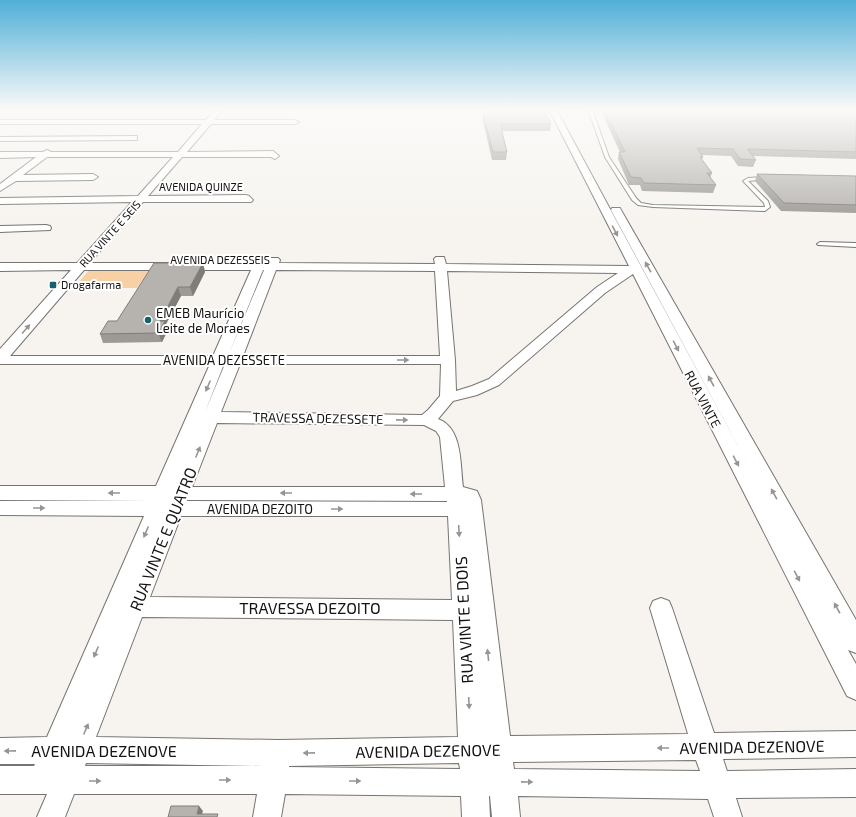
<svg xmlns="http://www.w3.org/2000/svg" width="856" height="817" viewBox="0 0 856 817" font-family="'Exo 2',sans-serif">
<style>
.green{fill:#f8d0a5}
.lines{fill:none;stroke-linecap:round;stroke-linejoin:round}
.service-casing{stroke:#777471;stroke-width:2}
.minor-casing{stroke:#777471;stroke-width:2}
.service{fill:#fff;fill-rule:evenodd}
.minor{fill:#fff;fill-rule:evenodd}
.wall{fill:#9d9a96}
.shaded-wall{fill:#7f7d7a}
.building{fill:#b6b3af;stroke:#7f7d7a}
.oneway{fill:#969594}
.poi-dot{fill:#15616d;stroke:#fff;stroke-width:1.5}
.labels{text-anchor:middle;stroke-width:4;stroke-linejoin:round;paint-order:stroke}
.far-street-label{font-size:11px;fill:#151312;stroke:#fff}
.far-poi-label{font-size:11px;fill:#151312;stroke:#fff;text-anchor:start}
.poi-label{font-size:13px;fill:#151312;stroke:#fff;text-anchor:start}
.street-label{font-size:13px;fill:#151312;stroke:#fff}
.near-street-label{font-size:16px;fill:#151312;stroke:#fff}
</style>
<rect width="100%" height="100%" fill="#f7f4f0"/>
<path class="green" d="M89,270h60l-12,18h-63z"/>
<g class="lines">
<defs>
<path id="service" d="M588,109h4l17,48 27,41 5,5 12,2 111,2h1l-1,-4 -21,-22 5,-3 18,-1 2,1v1l-20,2 20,20 2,6 -5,4 -112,-4 -15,-2 -6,-5 -27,-43z
M820,242l36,1v4l-38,-2 -1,-1z"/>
<path id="minor" d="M216,109h7l-9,11h81l4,2 -4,2h-84l-24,28 86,-1 6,5 -4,3 -4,-2h-89l-34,39 98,-1 3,1 4,4 -2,2h-108l-53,61h164l3,-5h8l2,2 -1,2h1l3,-4h8l2,2 -1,3 156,1 -1,-5 2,-2h8l2,7 183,2 -80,-157h7l201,372 -146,-271 1,-2h8l1,2 235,410v33l-8,-3 8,14v36l-9,-4 -214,-422 -28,19 -106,92 -22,10 -24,6 -15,18c25,9 22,46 25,68l14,4 4,9 29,236 178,-2 -38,-126 3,-7 8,-3 8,3 3,7 42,125 142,-2v26l-133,2 4,12 129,-2v28l-120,1 6,19h-28l-6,-18 -190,-3 2,21h-28l-2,-21h-1l1,21h-28l-1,-21 -176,-2 -4,23h-28l4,-23h-183l-9,23h-28l10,-23h-47v-28h34l1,-2h-35v-26l47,-1 97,-221 -144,-1v-14l150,-1h-150v-14h156l54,-122h-210v-15l71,-79 -71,1v-8h77l55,-61 -132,2v-6l138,-2 35,-39h-126l-24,18 70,-1 5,3 -5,3 -77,1 -16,10v-7l36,-27 -36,1v-6h43l4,-2 4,2h127l24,-28h-202v-4h206zM84,270h167l-38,86h-203zM263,270h1l-36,86zM276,270l159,1 5,85h-197zM447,271l171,2 -21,14 -108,92 -17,7 -16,5 -1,-31zM224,364h1l-20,48zM240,364h201l-1,32 -12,14 -6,5 -201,-3zM217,423l207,2 12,6 4,6 5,50h-253zM187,500l260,1v1l-260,-1zM181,516h267l4,84 -302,-3zM142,617l311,3 5,117 -180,3 -182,-3zM696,760l4,11 -186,-2 -1,-7zM86,763l176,3h-177zM459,763l1,6 -171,-2v-1z
M134,136h3v4l-137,1v-4z
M46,225l4,1 1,2 -1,2 -50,2v-6z"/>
</defs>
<use href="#service" class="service-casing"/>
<use href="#minor" class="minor-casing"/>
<use href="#service" class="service"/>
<use href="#minor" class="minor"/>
</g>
<path class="wall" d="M487,109h56l8,15 -1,7h-48l5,21 -1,8h-14l-9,-39v-7h5z
M600,109h256v50l-103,-3 3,4 -3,7 -15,-1 -7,-10 -29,-1 1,2 -1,3 10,13 -2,5 6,7 -3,8 -71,-2 -2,-6h-11l-11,-26 1,-7h1z
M757,174l99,2v37l-75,-2 -26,-30z
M203,263l2,9 -12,24h-12l-15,28 2,6 -6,12 -59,1 -3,-9z"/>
<path class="shaded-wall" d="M203,263l2,9 -12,24 -3,-9z
M178,287l3,9 -15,28 2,6 -6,12 -4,-9 2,-12z
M199,806l4,5 -2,6 -4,-3z"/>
<path class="building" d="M489,109h54l8,15h-51l7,28h-14l-10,-38h8z
M604,109h252v43l-109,-3 9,11 -16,-1 -7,-10 -36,-1 6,9h-3l12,16h-5l9,12 -72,-2 -3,-5 -10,-1 -12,-25h6z
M757,174l99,2v29l-72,-2z
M154,263h49l-13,24h-12l-18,34h5l-7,12 -58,1 8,-13h9z
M171,806h28l-2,8h21l-1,3h-49z"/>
<defs><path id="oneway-solid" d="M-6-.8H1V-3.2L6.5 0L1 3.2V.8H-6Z"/></defs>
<g class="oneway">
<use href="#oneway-solid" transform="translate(615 231) rotate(62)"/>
<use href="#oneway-solid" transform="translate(648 267) rotate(-119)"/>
<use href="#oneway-solid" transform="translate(26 329) rotate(-49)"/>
<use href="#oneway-solid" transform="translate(676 346) rotate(62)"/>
<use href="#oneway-solid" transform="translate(403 360)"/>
<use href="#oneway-solid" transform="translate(711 381) rotate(-119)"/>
<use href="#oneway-solid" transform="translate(208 386) rotate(113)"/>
<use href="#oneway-solid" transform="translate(402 420) rotate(1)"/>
<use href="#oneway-solid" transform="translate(198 452) rotate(-68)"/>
<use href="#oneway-solid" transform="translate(736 461) rotate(62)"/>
<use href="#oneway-solid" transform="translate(114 493) rotate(180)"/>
<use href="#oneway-solid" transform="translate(286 493) rotate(-180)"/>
<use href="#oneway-solid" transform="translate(416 494) rotate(-180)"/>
<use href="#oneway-solid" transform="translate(774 494) rotate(-119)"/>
<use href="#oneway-solid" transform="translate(39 508)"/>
<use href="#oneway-solid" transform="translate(337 509)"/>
<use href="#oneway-solid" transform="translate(459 531) rotate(87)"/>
<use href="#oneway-solid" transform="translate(146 532) rotate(113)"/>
<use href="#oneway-solid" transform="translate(797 576) rotate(62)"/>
<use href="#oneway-solid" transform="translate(837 608) rotate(-119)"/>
<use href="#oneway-solid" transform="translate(96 652) rotate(113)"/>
<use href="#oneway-solid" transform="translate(488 655) rotate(-96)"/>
<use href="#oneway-solid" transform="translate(469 703) rotate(87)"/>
<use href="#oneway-solid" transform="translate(86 729) rotate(-67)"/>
<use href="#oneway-solid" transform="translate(663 748) rotate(180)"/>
<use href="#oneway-solid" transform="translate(10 751) rotate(179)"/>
<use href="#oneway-solid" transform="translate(309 753) rotate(179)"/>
<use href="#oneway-solid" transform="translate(225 780)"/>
<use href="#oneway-solid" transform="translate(95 781)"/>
<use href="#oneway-solid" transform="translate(355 781)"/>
<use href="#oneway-solid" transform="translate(527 782) rotate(1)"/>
</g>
<linearGradient id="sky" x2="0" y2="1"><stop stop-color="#50afd7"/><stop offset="0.49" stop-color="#fbfaf8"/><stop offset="1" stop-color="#fbfaf8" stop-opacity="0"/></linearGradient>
<rect width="856" height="224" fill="url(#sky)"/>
<g class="poi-dot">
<rect x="49" y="281" width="8" height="8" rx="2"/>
<circle cx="148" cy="320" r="4"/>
</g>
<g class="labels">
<g class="far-street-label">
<text x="201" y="191">AVENIDA QUINZE</text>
<text transform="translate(110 234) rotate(-48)" y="4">RUA VINTE E SEIS</text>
<text x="220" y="264">AVENIDA DEZESSEIS</text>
</g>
<g class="far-poi-label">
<text x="61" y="289">Drogafarma</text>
</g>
<g class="poi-label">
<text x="156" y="318">EMEB Maurício<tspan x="156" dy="15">Leite de Moraes</tspan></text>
</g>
<g class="street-label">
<text x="224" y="365">AVENIDA DEZESSETE</text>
<text transform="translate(703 399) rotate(62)" y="5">RUA VINTE</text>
<text transform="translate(318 418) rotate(1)" y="5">TRAVESSA DEZESSETE</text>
<text x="260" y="514">AVENIDA DEZOITO</text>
</g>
<g class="near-street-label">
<text transform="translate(163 539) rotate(-68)" y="6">RUA VINTE E QUATRO</text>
<text x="310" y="614">TRAVESSA DEZOITO</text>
<text transform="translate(464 620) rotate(-93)" y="6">RUA VINTE E DOIS</text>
<text transform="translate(752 747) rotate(-1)" y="6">AVENIDA DEZENOVE</text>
<text x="104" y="757">AVENIDA DEZENOVE</text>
<text transform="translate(428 751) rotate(-1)" y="6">AVENIDA DEZENOVE</text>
</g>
</g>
</svg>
